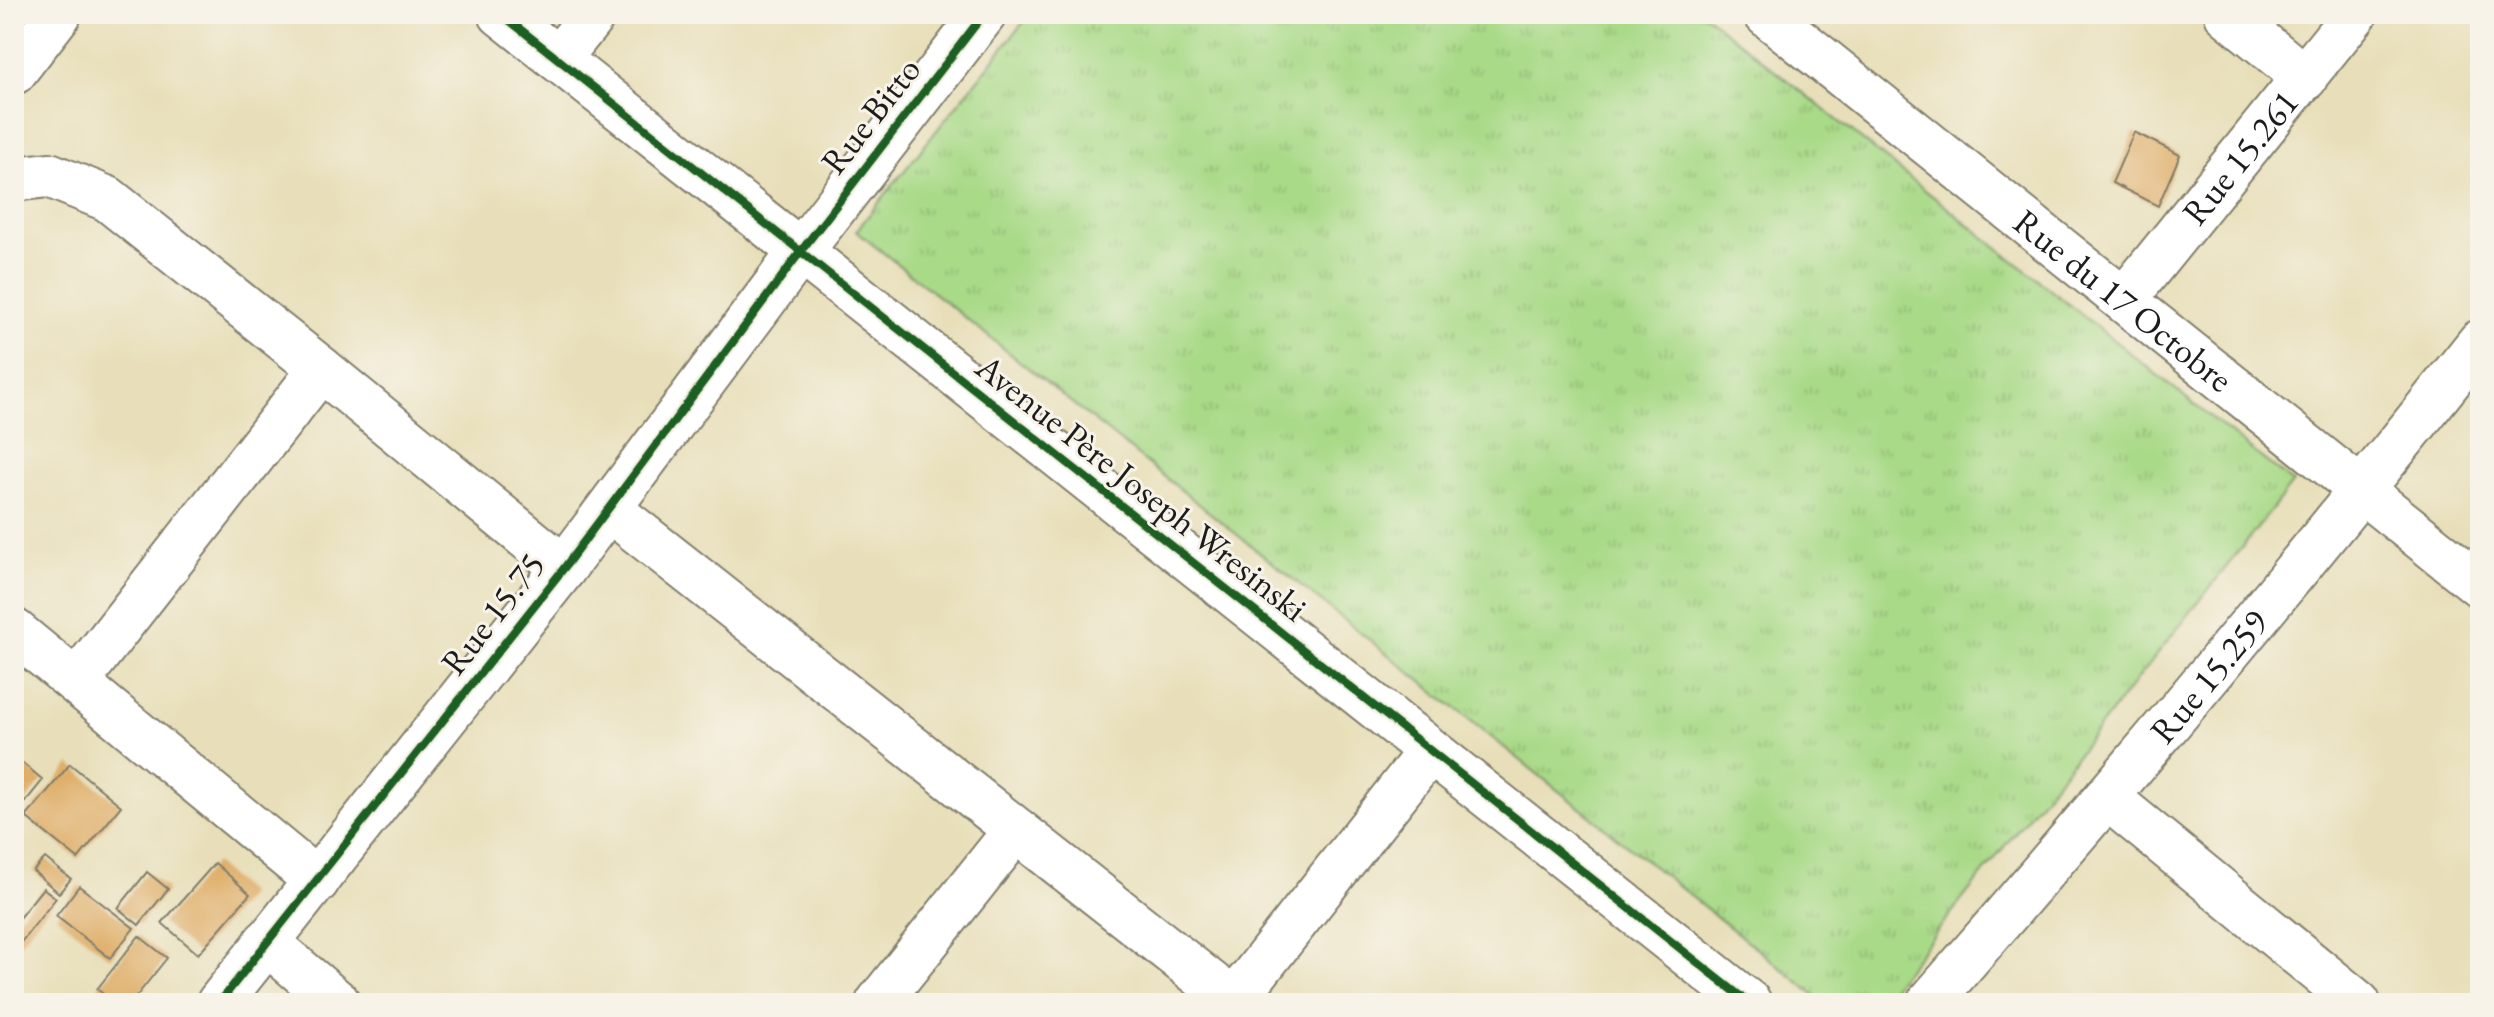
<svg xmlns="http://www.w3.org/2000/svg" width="2494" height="1017" viewBox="0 0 2494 1017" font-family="'EB Garamond',serif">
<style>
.park{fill:url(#park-tufts);stroke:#627b52;stroke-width:2}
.building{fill:#dfaf6b}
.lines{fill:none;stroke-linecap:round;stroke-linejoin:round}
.minor-casing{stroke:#827e6b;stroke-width:48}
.minor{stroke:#fff;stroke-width:44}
.cycleway-casing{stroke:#f7f3e8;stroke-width:13}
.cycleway{stroke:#1b5e20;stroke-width:8}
.labels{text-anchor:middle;stroke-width:6;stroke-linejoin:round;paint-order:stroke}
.street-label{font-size:36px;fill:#1c1c1c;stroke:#f7f3e8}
</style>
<defs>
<pattern id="park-tufts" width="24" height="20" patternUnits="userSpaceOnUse" patternTransform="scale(2)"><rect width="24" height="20" fill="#a9da88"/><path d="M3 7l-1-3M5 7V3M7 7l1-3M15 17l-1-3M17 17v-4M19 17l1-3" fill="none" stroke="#91ba75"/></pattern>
</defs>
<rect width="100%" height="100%" fill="#f7f3e8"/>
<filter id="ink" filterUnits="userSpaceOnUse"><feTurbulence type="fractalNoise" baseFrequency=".0125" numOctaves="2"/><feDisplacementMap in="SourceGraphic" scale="16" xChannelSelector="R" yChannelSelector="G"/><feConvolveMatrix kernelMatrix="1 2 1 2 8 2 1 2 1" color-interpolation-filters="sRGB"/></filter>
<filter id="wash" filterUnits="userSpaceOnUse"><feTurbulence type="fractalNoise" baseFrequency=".006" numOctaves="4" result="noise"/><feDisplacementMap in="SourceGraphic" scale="32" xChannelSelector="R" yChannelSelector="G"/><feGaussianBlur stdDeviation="1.8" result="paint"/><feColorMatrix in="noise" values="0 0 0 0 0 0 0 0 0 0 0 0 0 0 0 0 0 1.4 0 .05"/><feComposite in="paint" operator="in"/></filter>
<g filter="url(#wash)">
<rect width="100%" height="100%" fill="#e8dfba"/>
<path class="park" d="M1030,14h674l589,469 -413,520h-55l-969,-772z"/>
<g id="blocks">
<path class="building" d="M2134,132l46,23 -22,51 -46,-23z
M14,756l29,24 -29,36z
M70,764l51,42 -43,53 -52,-42z
M45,858l26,21 -12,14 -26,-22z
M215,863l35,31 -52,60 -36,-31z
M147,872l21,17 -29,36 -21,-17z
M79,886l55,42 -24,30 -54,-42z
M43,888l13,10 -42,53v-27z
M139,936l28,22 -36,45h-16l-18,-14z"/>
</g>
</g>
<g filter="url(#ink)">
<use href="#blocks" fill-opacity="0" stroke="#827e6b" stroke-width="2"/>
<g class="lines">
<defs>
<g id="minor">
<path d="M501,14l1248,989"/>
<path id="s1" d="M1766,14l714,571"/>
<path d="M2227,14l78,64"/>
<path d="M558,59l36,-45"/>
<path d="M14,72l45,-58"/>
<path d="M14,179l35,-4 59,24 213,170 243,199"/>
<path id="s2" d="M2124,300l231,-286"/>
<path d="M609,509l627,494"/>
<path d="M14,631l303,250"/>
<path d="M77,681l244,-312"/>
<path d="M2108,798l250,205"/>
<path d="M266,942l72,61"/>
<path d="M219,1003l345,-435 237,-317 183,-237"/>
<path d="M878,1003l138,-173"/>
<path d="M1232,1003l198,-252"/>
<path id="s3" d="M1929,1003c189,-216 373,-436 551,-661"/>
</g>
</defs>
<use href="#minor" class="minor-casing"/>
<use href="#minor" class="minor"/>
<defs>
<path id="cycleway" d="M501,14l1248,989
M219,1003l345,-435 237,-317 183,-237"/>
</defs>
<use href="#cycleway" class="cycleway-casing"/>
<use href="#cycleway" class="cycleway"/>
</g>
</g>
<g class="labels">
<g class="street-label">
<text transform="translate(870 115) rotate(-52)" y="13">Rue Bitto</text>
<text dy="13" stroke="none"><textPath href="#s2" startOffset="184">Rue 15.261</textPath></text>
<text dy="13" stroke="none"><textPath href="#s1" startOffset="458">Rue du 17 Octobre</textPath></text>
<text transform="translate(1142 487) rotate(38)" y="13">Avenue Père Joseph Wresinski</text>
<text transform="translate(492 613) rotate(-52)" y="13">Rue 15.75</text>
<text dy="13" stroke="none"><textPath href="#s3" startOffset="430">Rue 15.259</textPath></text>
</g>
</g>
<rect width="2494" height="1017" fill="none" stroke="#f7f3e8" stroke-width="48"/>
</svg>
